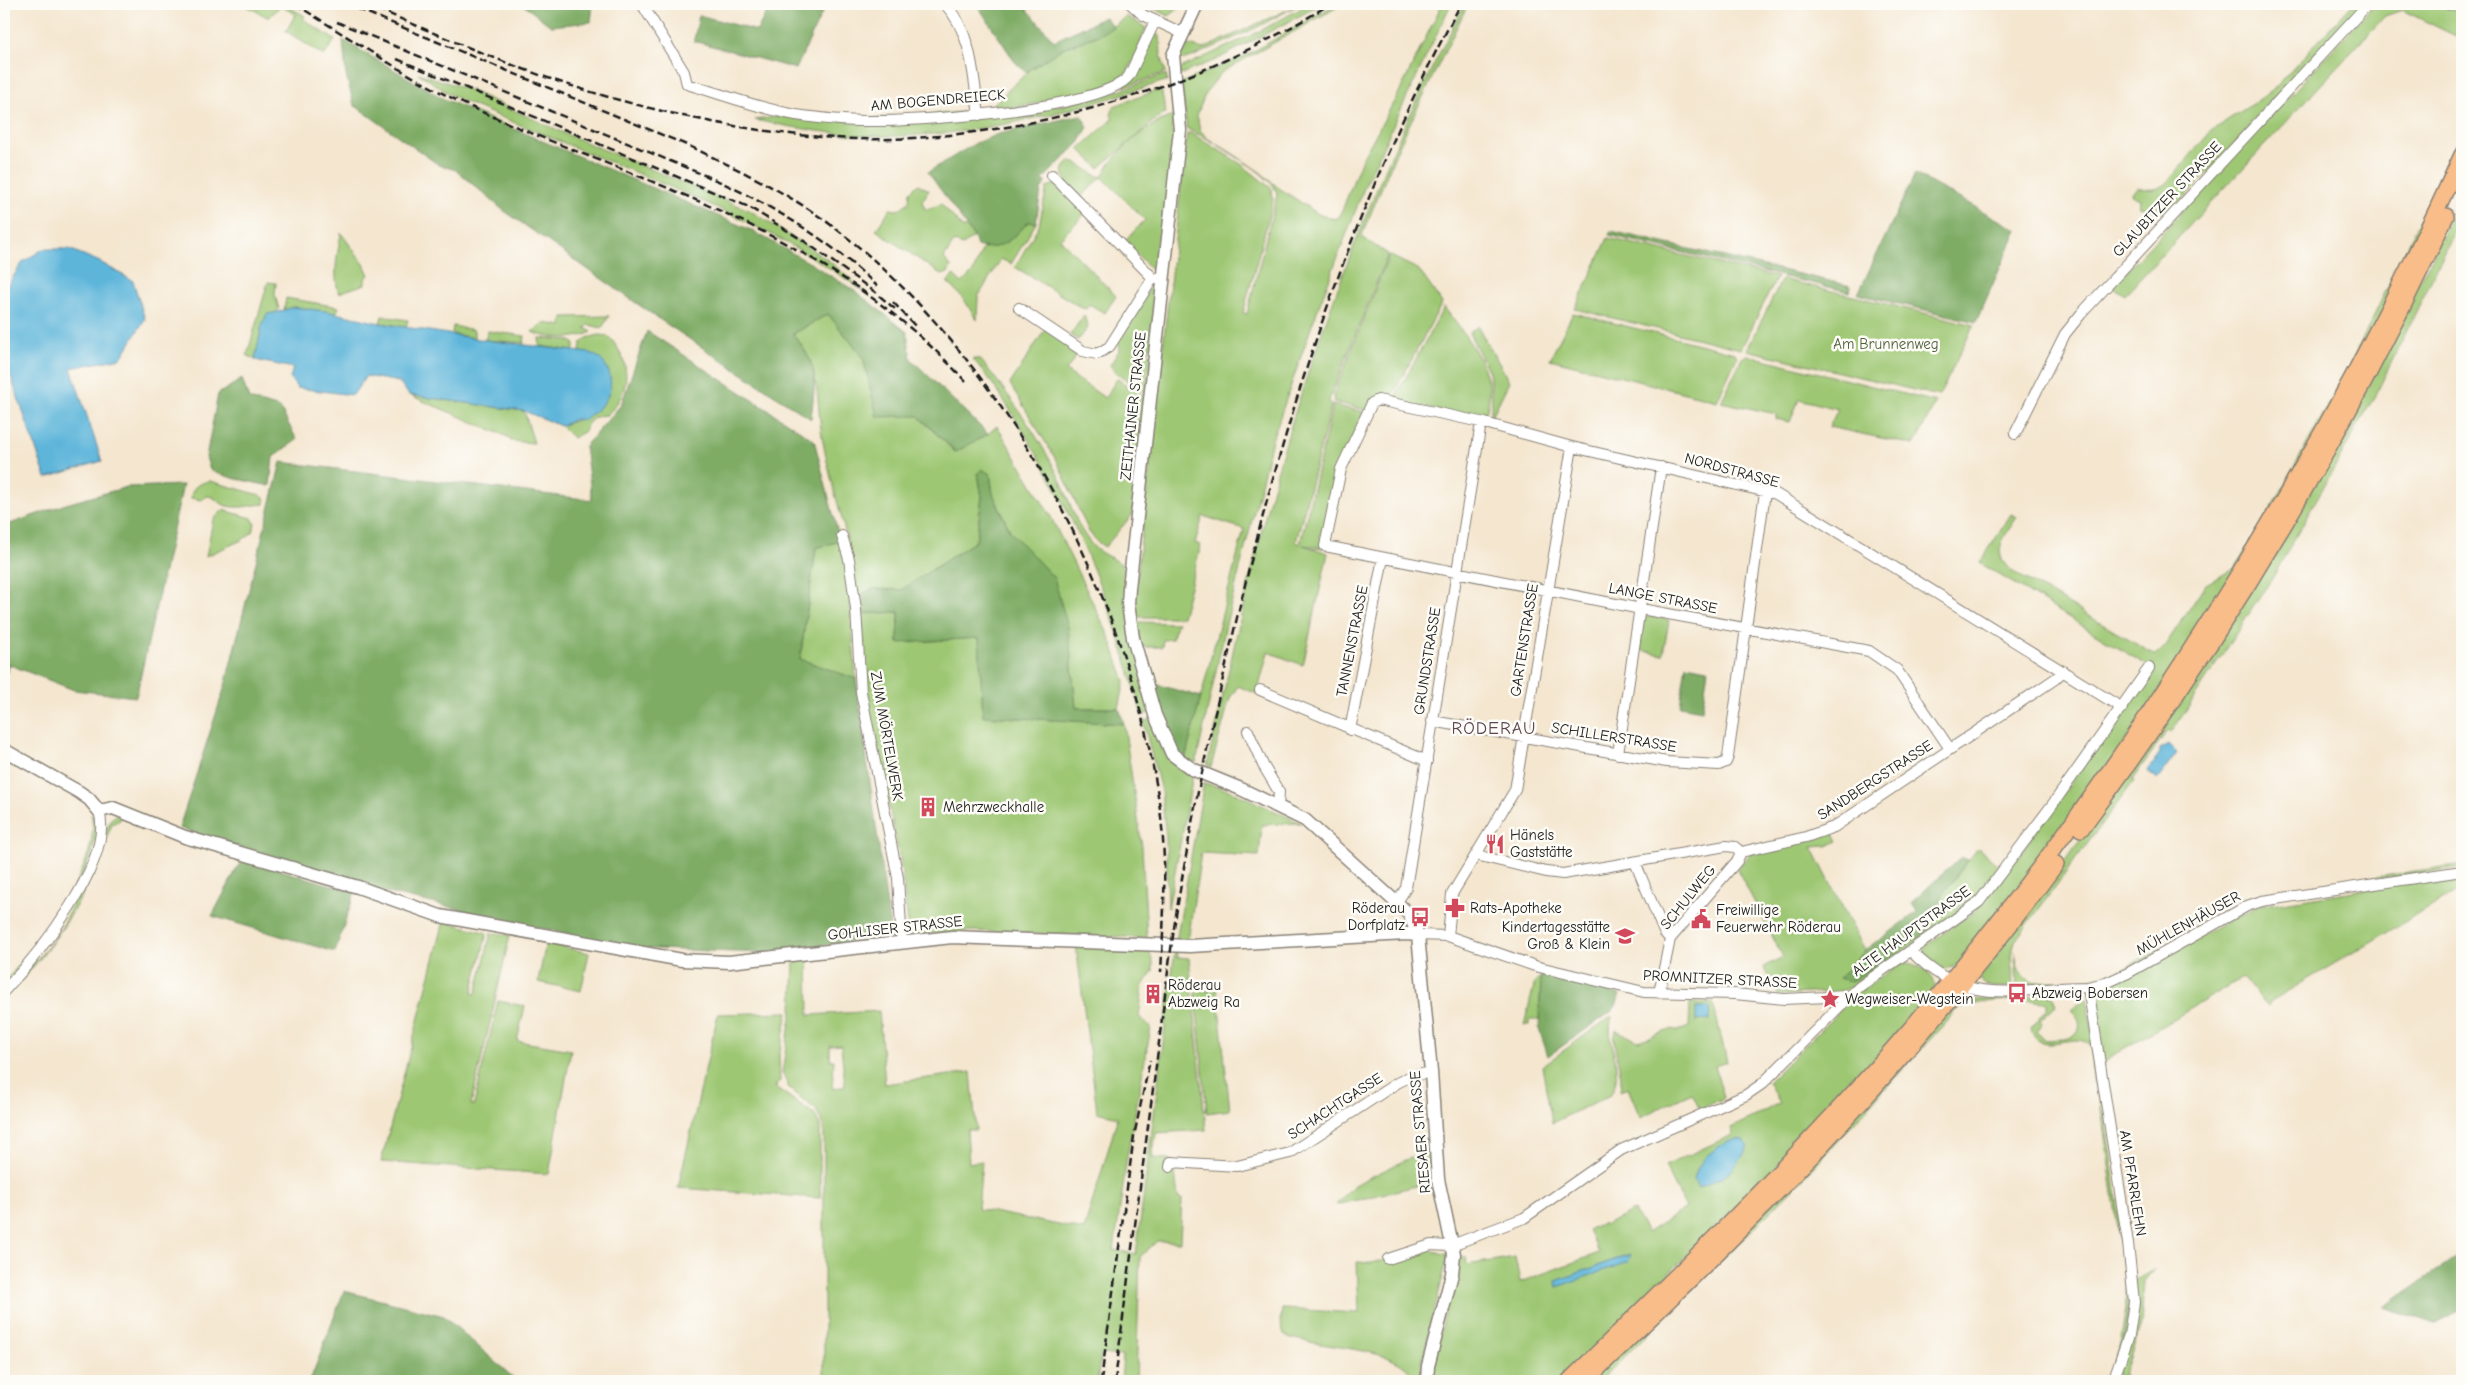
<svg xmlns="http://www.w3.org/2000/svg" width="2466" height="1385" viewBox="0 0 2466 1385" font-family="'Comic Neue',sans-serif">
<style>
.green{fill:#9ec773;stroke:#5d7248;fill-rule:evenodd}
.forest{fill:#7eac65;stroke:#4d6440}
.water{fill:#5db5da;stroke:#3c687b}
.lines{fill:none;stroke-linecap:round;stroke-linejoin:round}
.minor-casing{stroke:#888176;stroke-width:12}
.tertiary-casing{stroke:#888176;stroke-width:15}
.primary-casing{stroke:#888176;stroke-width:18}
.minor{stroke:#fff;stroke-width:10}
.tertiary{stroke:#fff;stroke-width:12}
.primary{stroke:#f8bd89;stroke-width:15}
.rail{stroke:#1c1c1c;stroke-width:2.5;stroke-dasharray:8 4;stroke-linecap:butt}
.labels{text-anchor:middle;stroke-width:5;stroke-linejoin:round;paint-order:stroke}
.street-label{font-size:15px;fill:#1c1c1c;stroke:#fdfcf7}
.park-label{font-size:15px;fill:#50603f;stroke:#fdfcf7}
.poi-label{font-size:15px;fill:#1c1c1c;stroke:#fdfcf7;text-anchor:start}
.quarter-label{font-size:18px;letter-spacing:1px;fill:#5d4654;stroke:#fdfcf7}
</style>
<rect width="100%" height="100%" fill="#fdfcf7"/>
<filter id="ink" filterUnits="userSpaceOnUse"><feTurbulence type="fractalNoise" baseFrequency=".02" numOctaves="2"/><feDisplacementMap in="SourceGraphic" scale="10" xChannelSelector="R" yChannelSelector="G"/><feConvolveMatrix kernelMatrix="1 2 1 2 8 2 1 2 1" color-interpolation-filters="sRGB"/></filter>
<filter id="wash" filterUnits="userSpaceOnUse"><feTurbulence type="fractalNoise" baseFrequency=".0096" numOctaves="4" result="noise"/><feDisplacementMap in="SourceGraphic" scale="20" xChannelSelector="R" yChannelSelector="G"/><feGaussianBlur stdDeviation="1.12" result="paint"/><feColorMatrix in="noise" values="0 0 0 0 0 0 0 0 0 0 0 0 0 0 0 0 0 1.4 0 .05"/><feComposite in="paint" operator="in"/></filter>
<g filter="url(#wash)">
<rect width="100%" height="100%" fill="#f4e6cf"/>
<path class="green" d="M243,4h41l21,12 -2,3 32,21 -11,16 -38,-25 10,-17 -16,-8 -11,12z
M1144,4h41l-16,12z
M1200,4h4l-19,40 18,5 97,-45 -46,25 -62,28 -10,3 -3,-4z
M1309,4h13l-104,55 -39,16v-4l4,-4 73,-34z
M1336,4h7l-121,68 -16,20 -9,23 3,15 7,8 53,34 19,16 41,27 15,4 5,-3 21,-55 40,-72 41,-85h9l-85,179 -53,139 -41,118 -45,180 -31,143 -11,-4 59,-230 -41,-13 -8,27 6,2 -19,72h-45l-2,-2 -1,-12 53,-470h4l50,31 31,25 1,10 -3,13 -27,101 4,1 30,-119c0,-19 -72,-59 -90,-66l-6,-46 66,-28z
M1465,4h3l-69,142 -38,91 27,17 -59,146 2,6 -35,136 4,2 33,-139 31,7 -22,50 -19,86 -20,-3 25,8 -25,112 -35,-13 -11,42 -19,-8 -8,12 -19,69 -4,-1c27,-116 50,-233 86,-347 45,-142 101,-283 172,-415z
M2353,4h10l-192,208 -10,1 -22,-7 1,-7 -9,-4 6,-8c12,3 18,4 29,-3l46,-54 60,-39z
M2375,4h52l21,5h14v30l-60,-29 -17,6 -260,279 -13,-8z
M1127,16l19,12c-6,14 -11,34 -21,46 -17,22 -110,32 -139,37l48,-45 29,-18 37,-13z
M1153,32l7,4 1,19 5,17 -42,15z
M418,73l49,16 101,46 181,75 79,50 43,37c-99,-75 -218,-116 -331,-164 -29,-12 -59,-23 -87,-37 -12,-7 -23,-16 -35,-23z
M1163,75h3l2,5c-95,31 -192,58 -293,56 -40,-1 -80,-8 -120,-16l27,-4 38,6 243,-17 62,-16z
M1161,89l5,24 -4,1 -63,54 -20,-19 34,-30 -2,-4 3,-9z
M1173,116l-1,18h4l-15,136 -5,4 -32,-33 21,-21 -43,-43 -21,20 -15,-13 -3,-14 6,-9c15,3 21,14 33,16 11,-24 46,-54 71,-61z
M2462,134v11l-66,142 -91,172 -73,121 -82,126 -81,116 -106,137 -7,7 -11,3 -12,-4 -9,-9 1,-10 50,-35 17,-19 138,-190 21,-34 -171,-105 31,-49 6,3c-12,20 -27,33 -7,53l145,85 9,-8 42,-63 29,-16 41,-67 76,-140z
M918,184l11,6 -7,12 4,8 15,-6 23,25 2,-3 8,11 -11,8 -9,-3 -10,16 7,9 -3,6 -6,2 -66,-45 14,-21 8,1 11,-8 1,-10z
M1055,184l31,29 -26,26 56,57 -11,17 -16,-9 -3,5 -4,-1 -67,-41 24,-42 8,-38z
M2462,195v22l-84,173 -105,187 -102,156 -4,-2 -35,49 2,1 -119,160 -4,14 2,32c-13,0 -29,4 -34,-11l131,-176 321,-540z
M1028,222l8,1 -25,41 -10,-5 -23,38 -1,23 -14,-22 -16,-16 7,-7 8,8 11,-11 10,-24c21,-2 31,-10 45,-26z
M341,233l23,31 5,11 -4,3v6l-26,9c-7,-19 -1,-40 2,-60z
M1608,238l169,39 -36,72 -166,-40z
M1389,255l30,15 23,33 -52,97 -24,10 -32,-8 -1,-6z
M1782,279l192,46 -35,71 -192,-46z
M268,282l8,1 -1,12 4,14 -4,4 -8,2 -5,11 -7,34 -8,-5z
M1151,286l6,3 -6,60 -3,1 -1,3 4,1 -5,39 -30,-20 -6,-8 10,-16 -2,-9z
M286,298l53,9 -3,7 -42,-7 -10,3z
M1444,307c23,32 60,71 39,113l-90,-19z
M1573,313l162,40 2,4 -20,44 -167,-42z
M828,314l35,43 4,17 51,42 37,36 33,-18 9,-8 53,89 59,121 16,45 -6,27h-43l-8,-81 -58,-96 -17,-37 -3,-20 -12,-1 4,24 -6,44 -75,49 -27,-1 -24,10 6,80 -56,-20 16,-111 31,-9c-8,-32 -18,-65 -24,-97 -8,-43 0,-71 -30,-108z
M1084,315l4,13 -10,12 -8,-5z
M382,316l26,4 -2,7 -26,-4z
M609,316l-7,12 -13,-3 -4,3 7,4c-15,8 -44,7 -60,0l13,-9 17,3 1,-9z
M453,326l21,4v8l-22,-4z
M1478,326c9,20 22,36 31,56l-19,38 2,-21 -3,-27 -20,-39z
M1046,328l32,25 -12,18 39,27 12,-19 28,17 -13,119 -27,32 -9,-6 -7,-9 -31,-69 -48,-79z
M488,331l37,5 -1,7 -39,-3z
M599,335l9,1c24,24 24,55 -1,79 -12,0 -20,6 -23,17l-11,6 -12,-12c10,-5 24,-7 33,-14 26,-21 21,-56 -14,-60l1,-9 6,-5z
M539,338l30,2 6,4 -2,7 -33,-5z
M1747,355l189,47 -22,43 -85,-18 9,-18 -39,-10 -9,23 -14,-3v-5l-55,-12 21,-44z
M973,359h7c30,37 58,76 79,118 9,18 14,40 25,57 5,7 10,15 18,19 8,5 17,7 22,15l26,144 -8,4c-26,-100 -63,-193 -117,-282 -16,-26 -32,-52 -52,-75z
M409,395l115,16 10,32 -23,-2 -3,-4z
M210,481l50,14 5,4 -1,5c-12,1 -25,5 -37,2 -8,-2 -11,-10 -21,-10l-4,4 -11,-2c0,-11 8,-15 19,-17z
M223,510l29,8 3,5 -2,9 -11,8 -36,16 7,-36z
M899,612l-1,31 81,-5 4,78 141,8 18,123 5,91 -174,-7 -61,4 -3,-5 -9,-71 -32,-151 -6,-94z
M1648,616l21,4 -6,35 -23,-5 4,-32z
M1137,622l37,1 4,-1 -6,17 -9,1 -1,7h-21l-5,-23z
M1151,720c9,24 16,46 42,56l-25,132 -2,-71 -5,-46 -18,-70z
M1204,783l25,7 72,33 -39,2 -3,31 -58,-3 -13,88 -12,1z
M91,814c23,17 -31,104 -44,122 -13,17 -29,33 -43,49v-3c32,-35 100,-119 87,-168z
M116,815h4v5l-8,4c-8,19 -14,38 -23,57 -21,45 -51,83 -85,118v-3l44,-49 15,-22 48,-106z
M1833,832l5,9 -11,5 -15,1 53,104 -15,14 1,17 74,-49 17,-38 36,-47 22,19 -28,36 -4,-3 -11,10 1,3 -104,73 -13,5 -63,4 -15,-28 20,-10 -46,-88 13,-15z
M2462,864v3l-194,29 -151,79 -22,7 -78,5 -2,-35c2,14 3,22 16,30l56,-2 29,-7 138,-77z
M2462,874v14l-191,113 -3,5 -26,-28 -132,79 -7,8 -9,-69 1,-6 163,-84z
M444,921l43,12 -15,60 4,1 15,-61 19,2 -39,170h3l24,-104 27,5 -8,35 54,9 -22,124 -168,-12z
M546,943l43,10 -8,38 -43,-9z
M1076,945l57,6 1,-2 15,1 4,12v9l-10,14 -4,32 12,10 -24,130 -13,93 22,4 39,-304h2v7l12,1 17,172 -50,3 -4,25 17,1 5,5 4,34 4,1 -2,43 -23,-1 -17,16 -4,124h-15l2,-25 -22,-2 -4,27h-273v-256l-8,-15 -27,-22 -7,-16 10,-60 2,-51 14,-3 1,57 70,-4 6,73 86,-12 5,58h-9l2,33 13,-2 -4,48 106,21 34,-113 -21,-5zM841,1045l4,41 -13,3 2,-29h-4v-14z
M1901,963c12,-2 32,9 34,22l-2,5 -105,124 -266,267h-129l2,-26 23,-96 8,-2 1,8 48,-8 5,25 79,-29 -11,-23 14,-7 3,2 29,-14 13,22 39,-25 -21,-42 67,-31 -1,-7 49,-25 -12,-21 92,-91zM1630,1254l-73,33v-6z
M1541,976l-2,44h-10v5h-5l11,-43z
M1217,989l13,121 -23,3 -12,-121z
M2052,995l4,10 -16,15 2,3 -6,8 9,9c7,-1 17,0 24,-2 15,-6 12,-20 2,-28l16,-12 10,73 -1,12 6,15 26,173 2,50 -20,60h-4l14,-38 6,-34 -2,-38 -24,-169 -7,-22 -1,-34c-5,-3 -9,-6 -15,-6 -16,0 -42,12 -46,-12l16,-19v-6c-19,-6 -76,-3 -91,8l-160,175 -196,195h-8l353,-369 4,3 8,-10 14,-5z
M1690,1003h23l14,59 -12,4 9,32 -24,11 -8,-16 -52,24 -12,-29 -8,3c5,-20 -10,-42 -4,-61l22,11 35,-12 5,2 11,-4z
M788,1012l-9,44 1,25 -5,6 39,27 6,10v74l-142,-10 40,-174z
M1612,1016c-8,27 15,54 -2,79l-58,28 -10,-57z
M1430,1148l3,34 -97,23 18,-20z
M1426,1249l19,5 4,-2 -27,109 -2,20h-6c-10,-37 -99,-31 -130,-46l-4,-14 2,-12 77,4 -2,-51 14,1z
M2154,1269l-10,12 -3,44 -19,56h-6l18,-100z"/>
<path class="forest" d="M522,4h71l-2,18 -40,4z
M770,4h56l-30,65 -102,-28 5,-26 58,16z
M981,4h42l31,37 51,-24 8,10 -13,8 -37,13 -37,24 -11,-10 -37,-56z
M343,40l101,59 307,131 59,33 45,28 52,41 4,27 77,75 -32,18 -38,-36 -41,1 -14,-60 -35,-43 -35,20c28,35 22,43 18,85l-149,-98 -159,-111 -47,-40 -17,-5 -85,-60 -8,-30z
M1081,115l7,12 -9,16 -36,36 2,4 -4,7 -5,33 -8,-1c-14,16 -28,31 -51,24l-3,-9 -46,-65 48,-29 22,-9z
M1915,174l102,56 -41,92 -118,-28z
M1611,231l240,55 -1,6 -241,-57z
M647,331l167,109 26,101 -24,7 -16,111 56,20 35,257 -128,17 -135,-5 -270,-62 -179,-58 46,-142 56,-224 311,38 -7,-54 36,-41z
M242,379l7,20 31,9 17,32 -24,17 -3,29 -38,-8 -22,-8 -4,-13 12,-63z
M982,469l8,5 3,20 17,37 44,47 14,49 8,81h43l5,16 -141,-8 -4,-78 -81,5 1,-31 -37,2 1,-21 11,-4 27,1 75,-49 6,-44 -4,-24z
M183,485l-47,212 -62,-7 -64,-25 -6,13v-152l62,-22 61,-17z
M1686,665l22,4 -6,41 -22,-4z
M1152,683l49,14 -16,62 -13,-17z
M1961,857l7,3 -26,35 -17,38 -74,49 -12,-4 26,-27 52,-39 -5,-10z
M242,859l113,33 -20,60 -123,-36z
M1541,976l79,18 -4,12 -5,6 -63,44 -9,-27z
M2462,1253v57l-27,14 -51,-17z
M344,1291l100,25 73,65h-207z"/>
<path class="water" d="M43,249h26l31,13 33,19 12,38 -24,39 -50,10 31,93 -56,17 -42,-121v-67l19,-28z
M293,307l33,4 54,12 105,17 105,13c20,7 27,33 14,49 -6,8 -14,13 -21,18l-8,-1 -14,7 -37,-15 -115,-16 -10,-13 -33,-6 -13,19 -56,-7 -7,-10 3,-10 -38,-8 7,-35 5,-11c10,-1 17,-4 26,-7z
M2168,744l9,9 -19,26 -11,-8 13,-18v-4z
M1696,1007h14l-1,13 -13,1z
M1735,1139l9,1 4,6c-11,25 -26,32 -50,42l-4,-9c6,-22 21,-32 41,-40z
M1631,1254l-3,8 -71,25 -1,-6z"/>
</g>
<g filter="url(#ink)">
<g class="lines">
<defs>
<path id="minor" d="M642,4l42,68 3,12c34,10 74,25 109,31 22,3 45,6 68,6 48,1 238,-11 265,-45l26,-55
M945,4c28,30 28,72 34,111
M1131,4l12,11 39,18
M2449,4h13
M1052,175l101,103 4,1
M1019,308l64,43 14,3 12,-7 4,-6 40,-63
M2015,434l50,-100 16,-20 287,-310
M842,536l7,23 7,50 5,83 37,186 4,65
M1260,690l167,71
M1432,721l235,41 52,3 7,-3 2,-5 37,-265
M1350,730l33,-172
M1248,731l15,34 16,27 -1,14
M1950,749l-53,-79 -28,-19 -228,-42 -316,-63 16,-77 31,-66 6,-3 107,23 87,24 204,47 346,214
M1618,754l43,-287
M1476,855l70,17 17,2 163,-28 9,1 6,5 65,-15 28,-10 221,-148 8,-8
M1635,862l29,70 6,7
M1397,902l9,-14 75,-465
M1418,935l30,1 87,30 109,26 91,2 49,5 65,-3
M1448,936l4,-42 63,-104 57,-343
M1911,951c57,59 105,36 177,36l18,-4 22,-10 119,-67 15,-5 200,-30
M2088,987l40,256 6,59 -5,33 -16,46
M4,991c33,-35 111,-130 95,-180
M1659,993l11,-54 67,-78 4,-9
M1170,1167l1,-5 66,4 53,-13 107,-70 12,-6 22,-5
M1388,1259l43,-14 18,1 75,-28 97,-68 125,-55 16,-11 97,-97 120,-85 76,-101 94,-133"/>
<path id="tertiary" d="M1197,4l-24,51 7,75 -51,458 -1,16 5,34 22,77 17,39 20,15 49,20 64,31 104,94 9,21 13,137 7,107 16,75 -2,20 -24,92 -1,15
M4,750l75,42 10,7 10,12 14,-3 72,29 173,50 82,29 242,44 47,2 223,-25 238,9 216,-12 12,1"/>
<path id="primary" d="M2081,829c142,-191 266,-397 365,-613
M1569,1381c115,-112 231,-225 337,-347 105,-122 200,-252 287,-388 102,-157 192,-320 269,-491
M1585,1381c50,-48 100,-96 149,-145 116,-116 225,-240 322,-372"/>
</defs>
<use href="#minor" class="minor-casing"/>
<use href="#tertiary" class="tertiary-casing"/>
<use href="#primary" class="primary-casing"/>
<use href="#minor" class="minor"/>
<use href="#tertiary" class="tertiary"/>
<use href="#primary" class="primary"/>
<path class="rail" d="M295,4c60,37 120,79 185,107 98,44 202,77 297,128 69,36 137,85 189,143
M346,4l343,142c51,24 102,48 146,82 171,130 296,370 325,581 7,53 4,109 1,163
M366,4c73,31 146,64 222,87 99,30 222,54 325,47 146,-9 294,-56 417,-134
M337,22l386,161c56,27 109,59 154,103
M397,59l352,148 55,34 71,51 20,17
M893,302l24,26
M1101,1381l33,-245 16,-76
M1115,1381c12,-97 25,-194 38,-292 10,-76 18,-152 32,-227 11,-66 26,-132 41,-197 52,-229 122,-454 235,-661"/>
</g>
</g>
<defs>
<symbol id="building-bare" viewBox="-9 -9 18 18"><path d="M-4-6H4V6H1V3H-1V6H-4ZM-2.5-4.3h1.7v1.8h-1.7ZM.8-4.3h1.7v1.8H.8ZM-2.5-1h1.7V.8h-1.7ZM.8-1h1.7V.8H.8Z" fill="#d1495b" stroke="#fdfcf7" stroke-width="2.5" paint-order="stroke"/></symbol>
<symbol id="restaurant-bare" viewBox="-9 -9 18 18"><path d="M-5-6h1v4h1v-4h1v4h1v-4h1v5L-1.5 .5V6h-2V.5L-5-1ZM5-6V6H3V1.5H1.5Q1.5-4 5-6Z" fill="#d1495b" stroke="#fdfcf7" stroke-width="2.5" paint-order="stroke"/></symbol>
<symbol id="pharmacy-bare" viewBox="-9 -9 18 18"><path d="M-2-6h4v4h4v4h-4v4h-4v-4h-4v-4h4Z" fill="#d1495b" stroke="#fdfcf7" stroke-width="2.5" paint-order="stroke"/></symbol>
<symbol id="bus-bare" viewBox="-9 -9 18 18"><path d="M-5-6H5V4H4V6H2V4H-2V6H-4V4H-5ZM-3.5-4V0h7V-4ZM-3.5 1.2v1.5H-2V1.2ZM2 1.2v1.5H3.5V1.2Z" fill="#d1495b" stroke="#fdfcf7" stroke-width="2.5" paint-order="stroke"/></symbol>
<symbol id="civic-bare" viewBox="-9 -9 18 18"><path d="M-.6-6.5H3V-4.5H.6V-3L4-1V1h2V6H-6V1h2V-1L-.6-3ZM-1.2 2.5V6h2.4V2.5Z" fill="#d1495b" stroke="#fdfcf7" stroke-width="2.5" paint-order="stroke"/></symbol>
<symbol id="school-bare" viewBox="-9 -9 18 18"><path d="M0-5L7-2L0 1L-7-2ZM-4 1L0 2.5L4 1V4Q0 6-4 4Z" fill="#d1495b" stroke="#fdfcf7" stroke-width="2.5" paint-order="stroke"/></symbol>
<symbol id="sight-bare" viewBox="-9 -9 18 18"><path d="M0-6L1.8-2.2L6-1.7L2.9 1.2L3.7 5.4L0 3.3L-3.7 5.4L-2.9 1.2L-6-1.7L-1.8-2.2Z" fill="#d1495b" stroke="#fdfcf7" stroke-width="2.5" paint-order="stroke"/></symbol>
</defs>
<g fill-rule="evenodd">
<use href="#building-bare" x="914" y="793" width="28" height="28"/>
<use href="#restaurant-bare" x="1481" y="830" width="28" height="28"/>
<use href="#pharmacy-bare" x="1441" y="894" width="28" height="28"/>
<use href="#bus-bare" x="1406" y="903" width="28" height="28"/>
<use href="#civic-bare" x="1687" y="905" width="28" height="28"/>
<use href="#school-bare" x="1611" y="922" width="28" height="28"/>
<use href="#bus-bare" x="2003" y="979" width="28" height="28"/>
<use href="#building-bare" x="1139" y="980" width="28" height="28"/>
<use href="#sight-bare" x="1816" y="985" width="28" height="28"/>
</g>
<g class="labels">
<g class="street-label">
<text transform="translate(938 100) rotate(-5)" y="5">AM BOGENDREIECK</text>
<text transform="translate(2167 199) rotate(-47)" y="5">GLAUBITZER STRASSE</text>
<text transform="translate(1133 406) rotate(-84)" y="5">ZEITHAINER STRASSE</text>
<text transform="translate(1732 470) rotate(15)" y="5">NORDSTRASSE</text>
<text transform="translate(1663 598) rotate(11)" y="5">LANGE STRASSE</text>
<text transform="translate(1524 640) rotate(-81)" y="5">GARTENSTRASSE</text>
<text transform="translate(1352 641) rotate(-79)" y="5">TANNENSTRASSE</text>
<text transform="translate(1427 661) rotate(-81)" y="5">GRUNDSTRASSE</text>
<text transform="translate(887 736) rotate(80)" y="5">ZUM MÖRTELWERK</text>
<text transform="translate(1614 737) rotate(9)" y="5">SCHILLERSTRASSE</text>
<text transform="translate(1875 780) rotate(-33)" y="5">SANDBERGSTRASSE</text>
<text transform="translate(1688 897) rotate(-51)" y="5">SCHULWEG</text>
<text transform="translate(2188 923) rotate(-29)" y="5">MÜHLENHÄUSER</text>
<text transform="translate(895 928) rotate(-6)" y="5">GOHLISER STRASSE</text>
<text transform="translate(1911 931) rotate(-36)" y="5">ALTE HAUPTSTRASSE</text>
<text transform="translate(1720 979) rotate(3)" y="5">PROMNITZER STRASSE</text>
<text transform="translate(1335 1106) rotate(-33)" y="5">SCHACHTGASSE</text>
<text transform="translate(1420 1132) rotate(-95)" y="5">RIESAER STRASSE</text>
<text transform="translate(2133 1183) rotate(81)" y="5">AM PFARRLEHN</text>
</g>
<g class="park-label">
<text x="1886" y="349">Am Brunnenweg</text>
</g>
<g class="poi-label">
<text x="943" y="812">Mehrzweckhalle</text>
<text x="1510" y="840">Hänels<tspan x="1510" dy="17">Gaststätte</tspan></text>
<text x="1405" y="913" text-anchor="end">Röderau<tspan x="1405" dy="17">Dorfplatz</tspan></text>
<text x="1470" y="913">Rats-Apotheke</text>
<text x="1716" y="915">Freiwillige<tspan x="1716" dy="17">Feuerwehr Röderau</tspan></text>
<text x="1610" y="932" text-anchor="end">Kindertagesstätte<tspan x="1610" dy="17">Groß &amp; Klein</tspan></text>
<text x="1168" y="990">Röderau<tspan x="1168" dy="17">Abzweig Ra</tspan></text>
<text x="2032" y="998">Abzweig Bobersen</text>
<text x="1845" y="1004">Wegweiser-Wegstein</text>
</g>
<g class="quarter-label">
<text x="1494" y="734">RÖDERAU</text>
</g>
</g>
<rect width="2466" height="1385" fill="none" stroke="#fdfcf7" stroke-width="20"/>
</svg>
